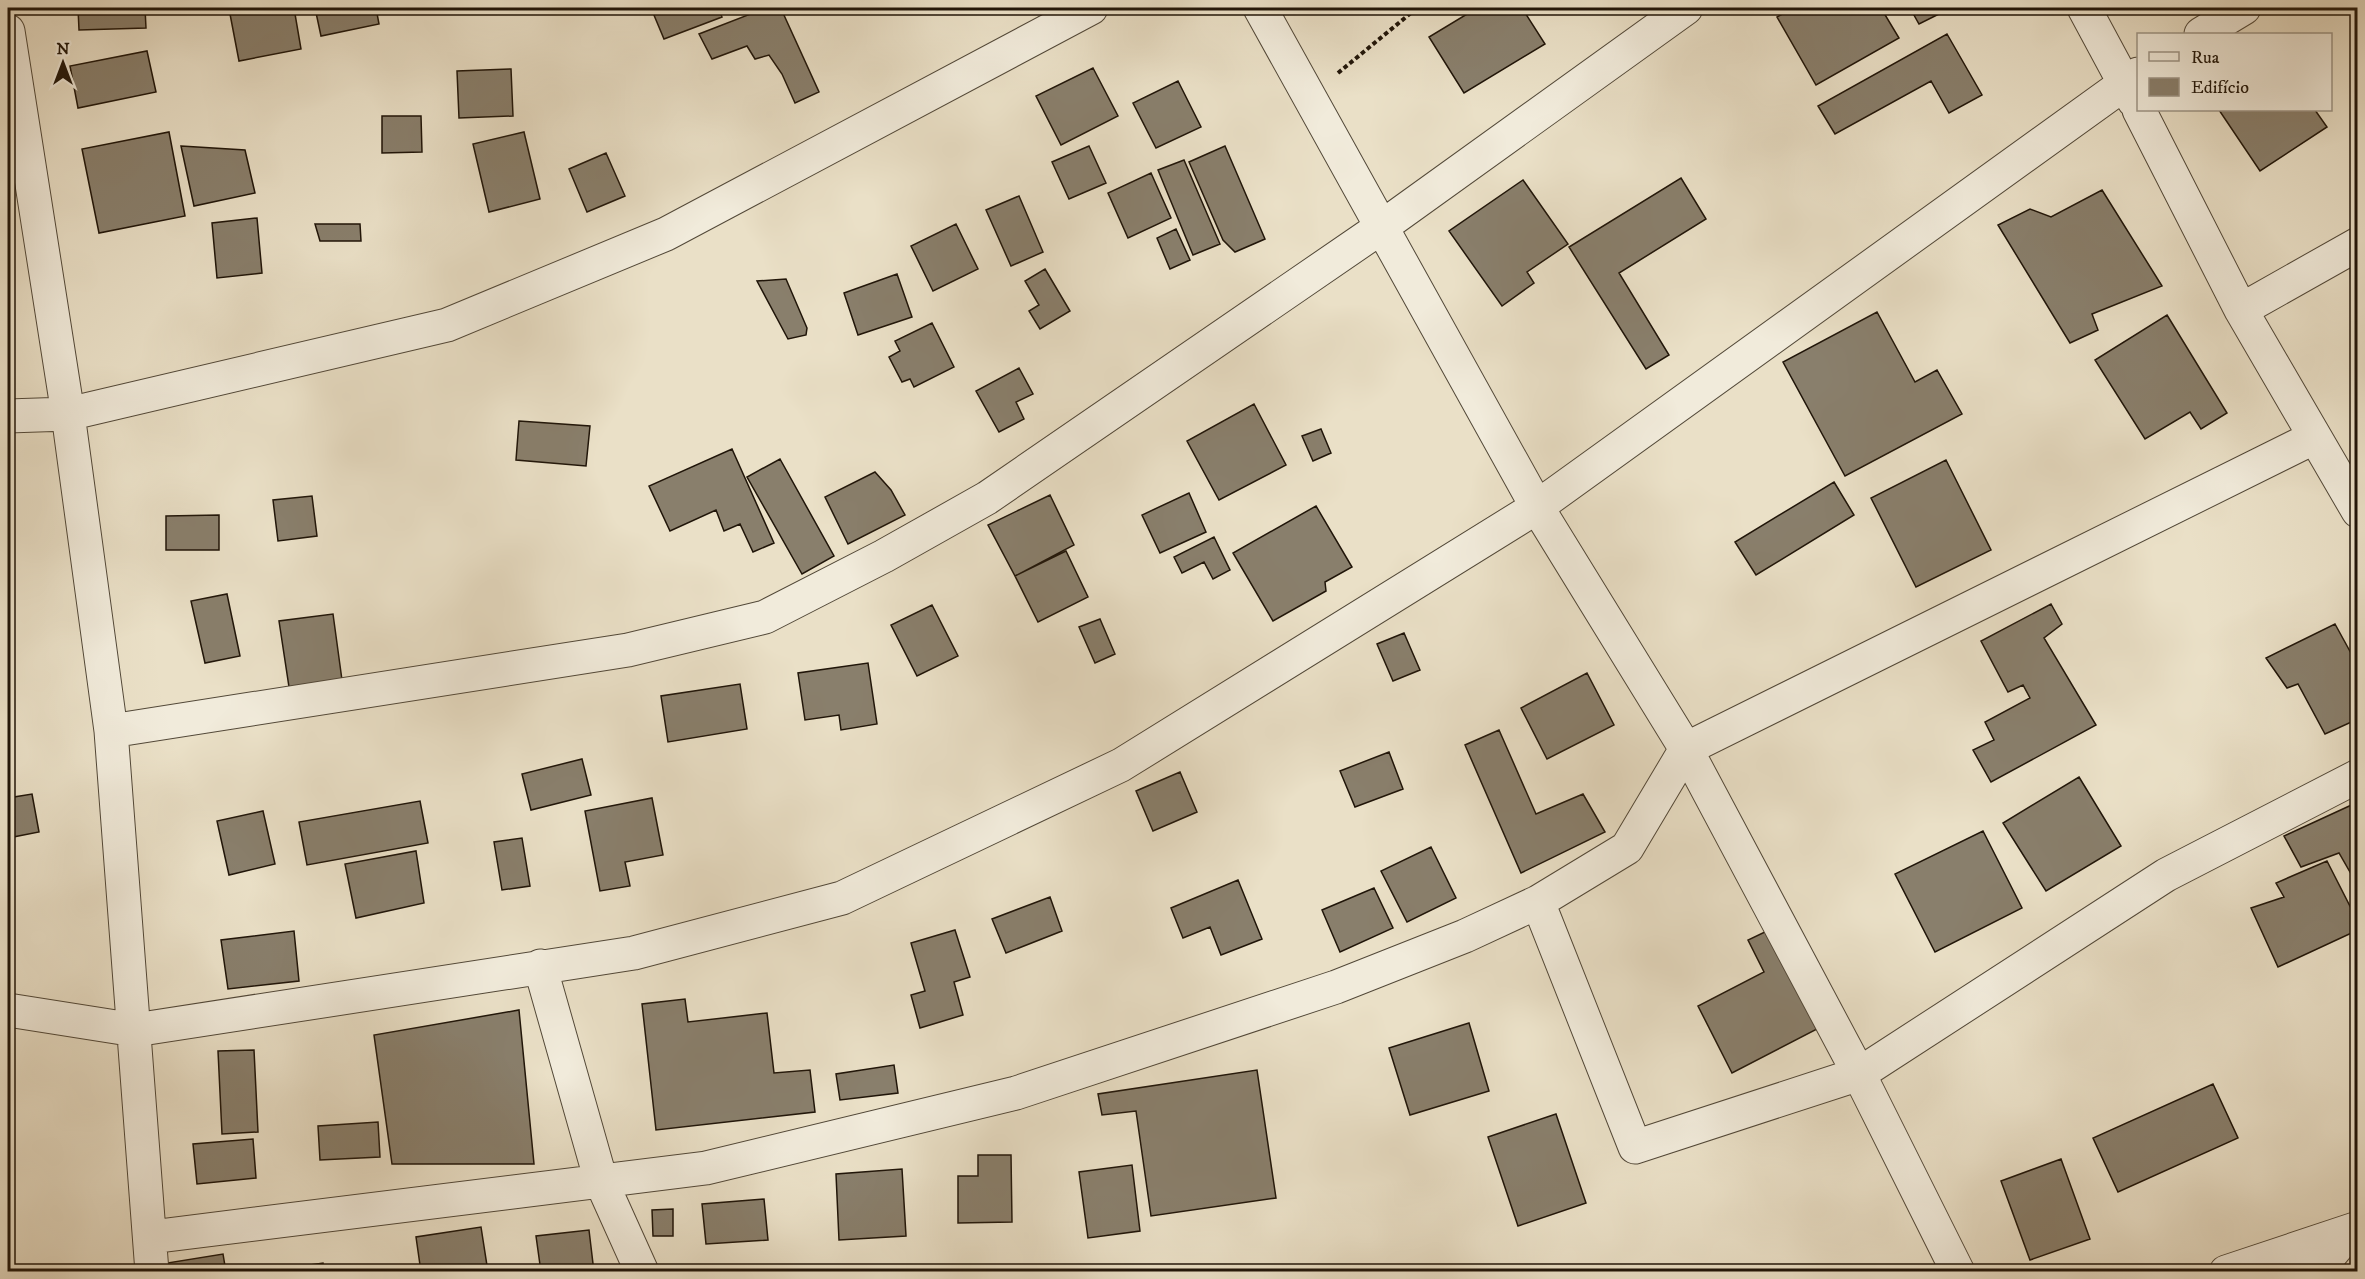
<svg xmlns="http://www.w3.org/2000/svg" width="2365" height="1279" viewBox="0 0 2365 1279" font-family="'IM FELL DW Pica',serif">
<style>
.building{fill:#897f6c;stroke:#201509;stroke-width:1.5}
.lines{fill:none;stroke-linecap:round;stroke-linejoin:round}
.minor-casing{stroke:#524838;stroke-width:35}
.path{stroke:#201509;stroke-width:4;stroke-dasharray:4.5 3;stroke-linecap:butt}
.minor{stroke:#f1ebdb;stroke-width:33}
</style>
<rect width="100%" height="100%" fill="#eae0c7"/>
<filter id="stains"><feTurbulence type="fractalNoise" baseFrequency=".00333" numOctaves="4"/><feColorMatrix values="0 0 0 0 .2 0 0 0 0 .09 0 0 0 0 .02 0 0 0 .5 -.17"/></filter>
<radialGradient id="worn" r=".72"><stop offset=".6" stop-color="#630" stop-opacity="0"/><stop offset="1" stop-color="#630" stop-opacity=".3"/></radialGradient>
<path class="building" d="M78,8h67l1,20 -67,2z
M266,8h28l7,41 -62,12 -9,-47z
M315,8h61l3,16 -58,12z
M651,8h67l4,9 -58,22z
M766,8h9l8,5 36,79 -24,11 -13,-29 -13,-19 -14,4 -8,-13 -35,13 -13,-25z
M1477,8h45l23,36 -81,49 -35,-56z
M1794,8h87l18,30 -83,47 -39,-68z
M1910,8h41l-32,16z
M1947,34l35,61 -33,18 -18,-32 -96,53 -17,-28z
M147,51l9,41 -78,16 -8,-42z
M1093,68l25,48 -57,29 -25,-49z
M511,69l2,47 -54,2 -2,-47z
M1178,81l23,46 -45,21 -23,-45z
M2219,110h96l12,17 -67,44z
M382,116h39l1,36 -40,1z
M169,132l16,84 -86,17 -17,-84z
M524,132l16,67 -51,13 -16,-68z
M181,146l64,4 10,43 -61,13z
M1089,146l17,37 -37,16 -17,-37z
M1225,146l40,93 -30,13 -12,-12 -34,-78z
M606,153l19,43 -38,16 -18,-43z
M1184,160l36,84 -27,11 -35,-85z
M1151,173l20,45 -43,20 -20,-45z
M1681,178l25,41 -87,54 50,82 -23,14 -77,-122z
M1523,180l45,64 -41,28 7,11 -32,23 -53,-75z
M2102,190l60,96 -70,28 6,16 -28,13 -72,-118 32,-16 21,8z
M1019,196l24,56 -32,14 -25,-56z
M257,218l5,55 -45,5 -5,-55z
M315,224h45l1,17h-41z
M956,224l22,45 -45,22 -22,-45z
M1176,229l14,31 -20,9 -13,-31z
M1045,269l25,42 -30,18 -11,-18 10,-6 -14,-24z
M897,274l15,43 -54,18 -14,-42z
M786,279l21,49 -1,7 -18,4 -31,-58z
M1877,312l38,70 22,-12 25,44 -117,62 -62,-114z
M2167,315l60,98 -26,16 -11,-17 -45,27 -50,-79z
M932,323l22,44 -40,20 -4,-8 -8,3 -13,-25 11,-6 -5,-10z
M1019,368l14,26 -17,8 8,17 -25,13 -23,-41z
M1254,404l32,61 -67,35 -32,-59z
M519,421l71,5 -4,40 -70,-6z
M1321,429l10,24 -18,8 -11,-25z
M732,449l42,94 -21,9 -13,-28 -16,7 -8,-21 -46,21 -21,-45z
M780,459l54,97 -32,18 -55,-97z
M1946,460l45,90 -75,37 -45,-89z
M875,472l16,18 14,25 -57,29 -23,-47z
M1834,482l20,33 -98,60 -21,-33z
M1189,493l17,39 -46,21 -18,-38z
M1050,495l24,50 -59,31 -27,-51z
M312,496l5,40 -39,5 -5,-41z
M1316,506l36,61 -27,15 1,9 -53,30 -40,-68z
M219,515v35h-53v-34z
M1214,537l16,33 -17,9 -9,-17 -22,11 -8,-16z
M1066,551l22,46 -50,25 -23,-46z
M227,594l13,62 -35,7 -14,-62z
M2051,604l11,20 -18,14 52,87 -105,57 -18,-32 21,-10 -9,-18 45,-24 -7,-13 -15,7 -27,-51z
M932,605l26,51 -41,20 -26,-51z
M333,614l9,66 -53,7 -10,-66z
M1100,619l15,35 -20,9 -16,-36z
M2335,624l23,42v53l-33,15 -27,-50 -11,4 -21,-30z
M1404,633l16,37 -27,11 -16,-37z
M8,638h5l1,55h-6z
M868,663l9,61 -36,6 -2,-15 -34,5 -7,-47z
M1587,673l27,52 -67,34 -26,-51z
M740,684l7,45 -79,13 -7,-46z
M1499,730l37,84 47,-20 22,38 -84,41 -56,-128z
M1389,752l14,37 -48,18 -15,-36z
M582,759l9,36 -60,15 -9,-36z
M1180,772l17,40 -44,19 -17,-40z
M2079,777l42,69 -75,45 -43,-68z
M32,794l7,38 -31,6v-40z
M652,798l11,57 -38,7 5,24 -30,5 -15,-80z
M420,801l8,42 -121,22 -8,-43z
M2358,802v84l-19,-33 -38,14 -17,-31z
M263,811l12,53 -46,11 -12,-54z
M1983,831l39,77 -87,44 -40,-78z
M522,838l8,48 -28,4 -8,-48z
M1431,847l25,51 -49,24 -26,-51z
M416,851l8,52 -68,15 -11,-54z
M2327,861l31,61v8l-80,37 -27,-59 33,-11 -8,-14z
M1238,880l24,59 -41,16 -11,-28 -27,11 -12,-30z
M1374,888l19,40 -53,24 -18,-42z
M1050,897l12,34 -56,22 -14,-34z
M955,930l15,47 -16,5 9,33 -43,13 -9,-33 14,-4 -14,-48z
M1769,930l50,98 -87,45 -34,-67 66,-34 -16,-32z
M294,931l5,50 -71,8 -7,-49z
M685,999l3,23 79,-9 7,60 36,-3 5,42 -159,18 -14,-126z
M519,1010l15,154h-142l-18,-129z
M1469,1023l20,68 -79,24 -21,-67z
M254,1050l4,82 -36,2 -4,-83z
M894,1065l4,28 -58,7 -4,-26z
M1257,1070l19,128 -125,18 -15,-105 -34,4 -4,-21z
M2213,1084l25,54 -120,54 -25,-54z
M1556,1114l30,89 -68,23 -30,-89z
M378,1122l2,35 -60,3 -2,-34z
M253,1139l3,39 -59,6 -4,-40z
M978,1155h33l1,67 -54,1v-47h20z
M2061,1159l29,80 -60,21 -29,-79z
M1132,1165l8,66 -52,7 -9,-66z
M902,1169l4,67 -67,4 -3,-66z
M764,1199l4,41 -62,4 -4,-40z
M673,1209v27h-20l-1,-26z
M481,1227l7,45h-67l-5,-35z
M589,1230l5,42h-53l-5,-36z
M223,1254l3,18h-63l-2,-8z
M323,1263l1,9h-49l-1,-2z"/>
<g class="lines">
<defs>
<path id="minor" d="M1260,8l277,499 149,242 173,325 99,198
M2084,8l50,93
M8,31l60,383 43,317 41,541
M2201,34l43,-26
M2139,110l102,200 117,201
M2241,310l117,-66
M8,416l60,-2 379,-89 219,-91 425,-226
M111,731l517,-81 137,-33 119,-61 103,-58 396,-272 303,-218
M1538,902l97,245 224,-73 307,-199 192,-99
M540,966l61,215 41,91
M8,1010l127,20 499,-77 208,-55 279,-133 416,-258 601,-433
M151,1237l555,-69 310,-75 320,-106 129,-51 73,-34 89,-54 59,-99 627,-311
M2226,1272l132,-44
M2316,1272l34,-41"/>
</defs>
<use href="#minor" class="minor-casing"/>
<path class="path" d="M1338,73l79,-65"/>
<use href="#minor" class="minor"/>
</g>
<rect width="2365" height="1279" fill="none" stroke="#eae0c7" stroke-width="30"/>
<rect x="9" y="9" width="2347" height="1261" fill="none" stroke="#201509" stroke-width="3"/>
<rect x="15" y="15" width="2335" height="1249" fill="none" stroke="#201509" stroke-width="1.5"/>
<rect x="2137" y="33" width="195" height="78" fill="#f1ebdb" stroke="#9d9587" stroke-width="1.5"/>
<rect x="2149" y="52" width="30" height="9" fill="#f1ebdb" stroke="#9d9587" stroke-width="1.5"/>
<text x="2191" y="63" font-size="18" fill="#201509">Rua</text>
<rect x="2149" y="78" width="30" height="18" fill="#897f6c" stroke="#9d9587" stroke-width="1.5"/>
<text x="2191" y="93" font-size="18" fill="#201509">Edifício</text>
<g transform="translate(63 63)" stroke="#f1ebdb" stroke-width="4.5" paint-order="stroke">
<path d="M0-4.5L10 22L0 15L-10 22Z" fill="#201509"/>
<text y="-9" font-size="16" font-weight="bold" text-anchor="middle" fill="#201509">N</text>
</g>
<rect width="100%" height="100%" filter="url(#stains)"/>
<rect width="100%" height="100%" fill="url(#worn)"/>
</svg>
